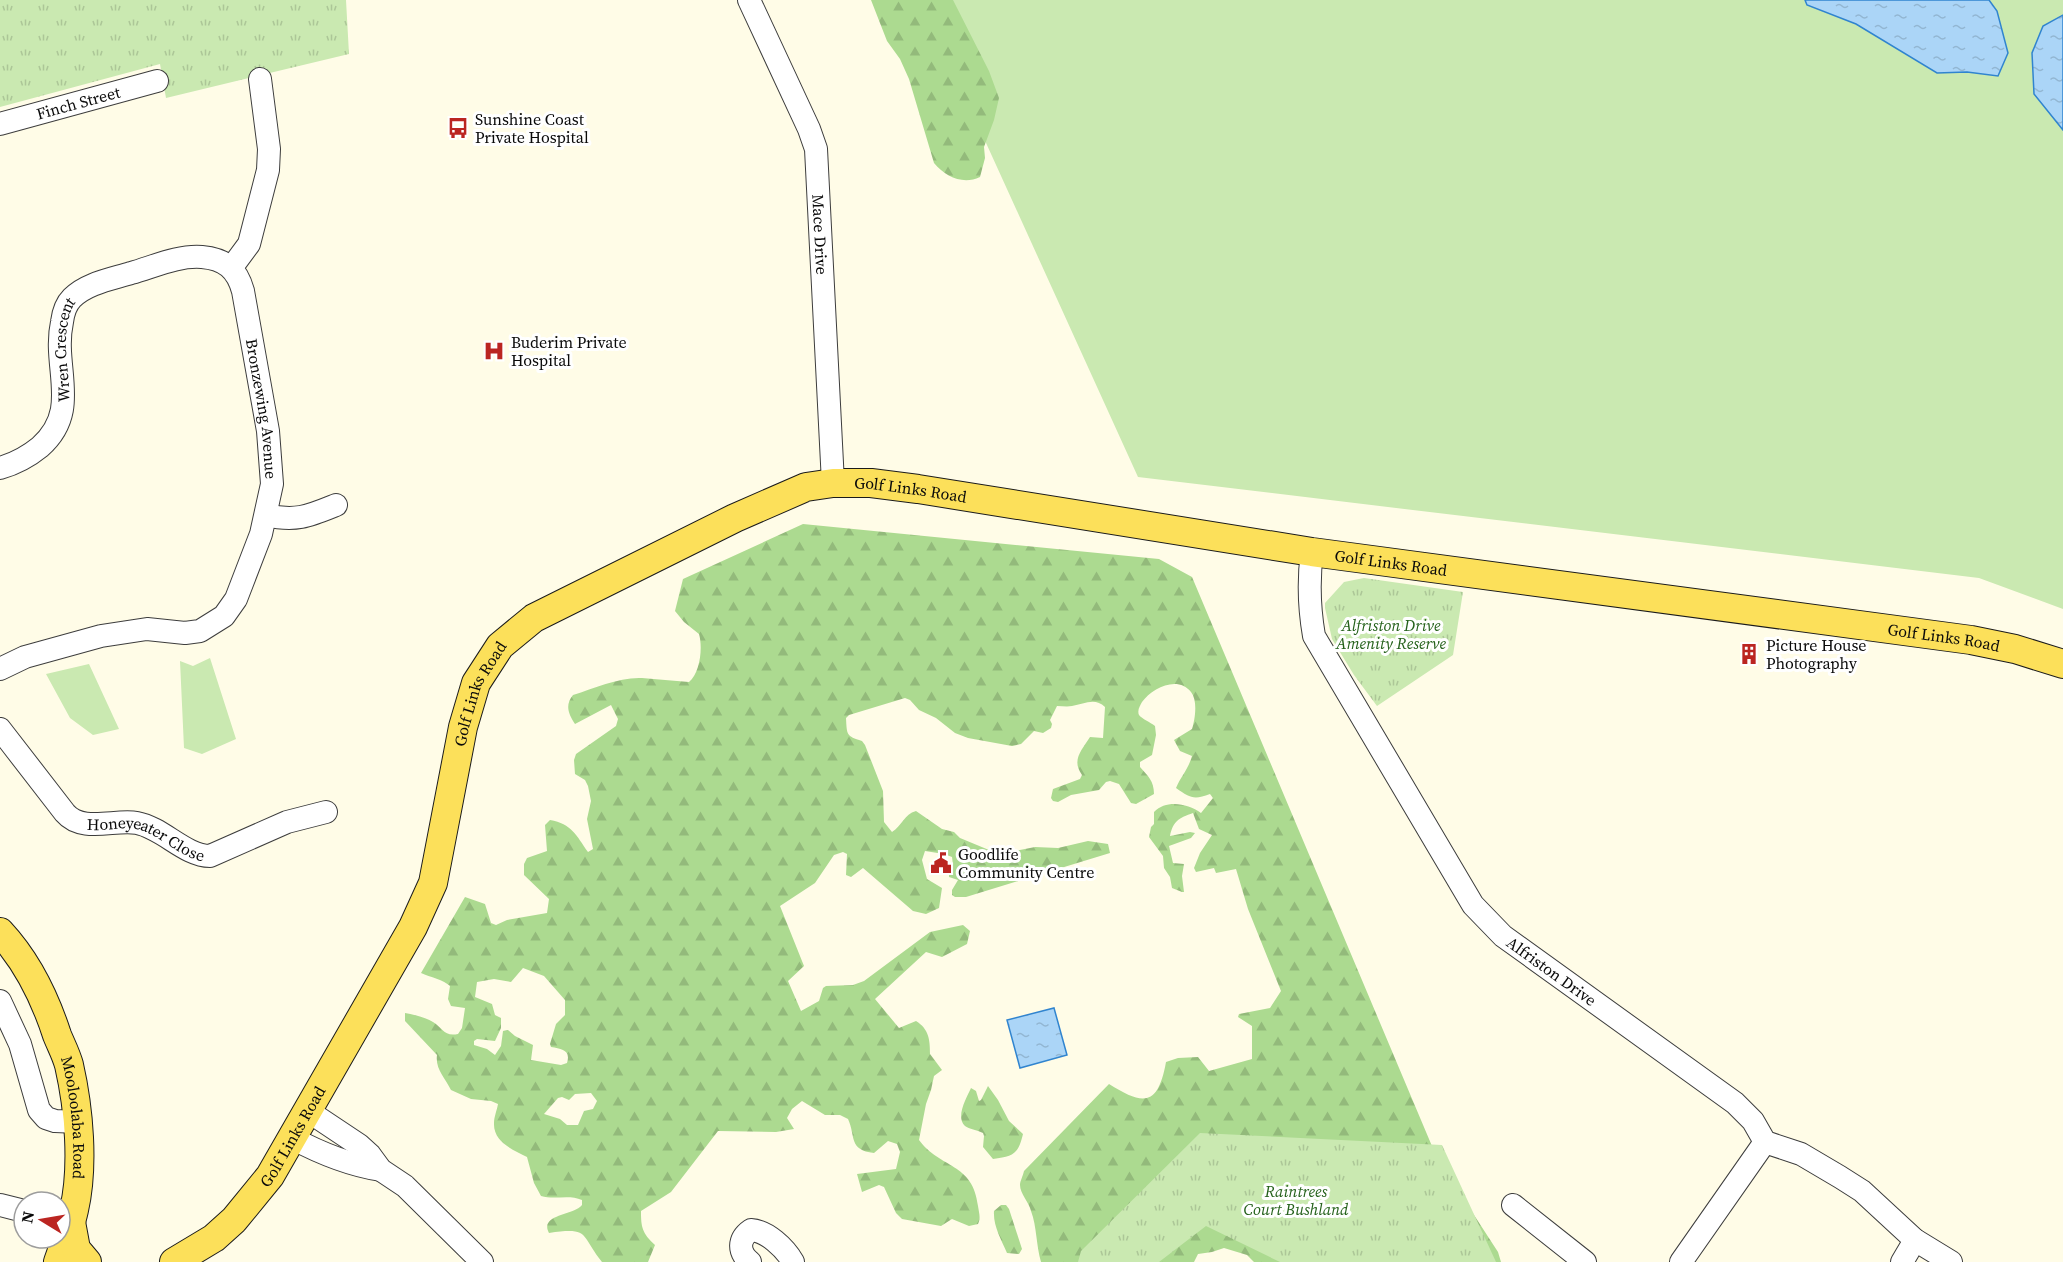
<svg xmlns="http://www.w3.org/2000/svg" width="2063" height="1262" viewBox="0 0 2063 1262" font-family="'Source Serif 4',serif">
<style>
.grass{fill:#cae9b1}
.forest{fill:url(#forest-firs);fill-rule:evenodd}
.park{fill:url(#park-tufts)}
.water{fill:url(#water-ripples);stroke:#3084cf;stroke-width:1.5}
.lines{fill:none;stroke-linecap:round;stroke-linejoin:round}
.minor-casing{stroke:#3d3d3d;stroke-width:24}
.major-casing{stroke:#1b1b1b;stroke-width:30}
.minor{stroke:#fff;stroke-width:22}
.major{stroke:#fce05a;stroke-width:28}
.labels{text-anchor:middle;stroke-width:6;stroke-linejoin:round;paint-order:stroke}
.street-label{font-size:16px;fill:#0a0a0a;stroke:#fff}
.poi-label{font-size:16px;fill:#0a0a0a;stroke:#fff;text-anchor:start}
.park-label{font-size:16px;font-style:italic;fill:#24611a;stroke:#fff}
</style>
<defs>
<pattern id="forest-firs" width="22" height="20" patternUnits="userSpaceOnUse" patternTransform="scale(1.5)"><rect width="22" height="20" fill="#acda90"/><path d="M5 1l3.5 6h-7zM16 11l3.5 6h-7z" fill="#93ba7b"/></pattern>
<pattern id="park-tufts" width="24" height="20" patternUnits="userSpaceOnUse" patternTransform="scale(1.5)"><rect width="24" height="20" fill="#cae9b1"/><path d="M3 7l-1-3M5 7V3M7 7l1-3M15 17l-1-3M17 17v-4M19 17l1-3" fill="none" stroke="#acc697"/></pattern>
<pattern id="water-ripples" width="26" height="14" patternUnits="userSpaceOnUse" patternTransform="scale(1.5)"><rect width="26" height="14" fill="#abd5f7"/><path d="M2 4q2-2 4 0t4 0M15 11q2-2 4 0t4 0" fill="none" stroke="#92b6d2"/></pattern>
</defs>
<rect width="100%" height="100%" fill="#fffce7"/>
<path class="grass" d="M921,0h1142v609l-84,-31 -841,-101z
M210,658l26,81 -34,15 -18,-6 -4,-87 13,5z
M89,664l30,65 -26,6 -23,-17 -24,-44z"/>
<path class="forest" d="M871,0h82l36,71 10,27 -5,22 -10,27 1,11 -5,19c-17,8 -34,0 -46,-14l-25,-84 -9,-20 -13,-18z
M803,524l356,35 33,18 245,581 61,94 3,10h-247l-7,-7 -23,-7 -12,4 -14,2 -4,8h-153c-5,-17 -4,-35 -10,-51 -2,-9 -11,-17 -11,-26 0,-4 3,-9 4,-14l85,-87c35,22 49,22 57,-22l12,-4 20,-1 11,14 43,-12v-33l-14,-9 1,-3 31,-6 11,-17 -33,-82 -12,-40 -20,4 -2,-5 -18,4 -2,-4 6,-15 12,-18 -13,-6 -6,-16c-14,5 -20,8 -23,23l20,-4 5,1 -4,5 -22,8 4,17 11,1 -2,12 2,16h-2l-10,-4 -2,-11 -6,-9 -1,-12 -14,-19 2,-10 3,-3v-12c13,-13 34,-8 47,1l12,-15 -3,-4c-16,6 -20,4 -34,-6 5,-12 12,-18 16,-32l-12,-5 -6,-11 18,-11c3,-10 6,-28 -1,-37 -13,-17 -39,-4 -49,10 -2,4 -5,8 -3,13 3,4 11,7 16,11l1,9 -4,20 -12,7v5c8,9 14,14 14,27l-18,10 -5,-1 -12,-19 -9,-3 -4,1 -7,8 -28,5 -13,7 -5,-1 -2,-3 2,-9 27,-10 2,-4c-11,-15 0,-25 8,-38l13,1 2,-31c-10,-10 -21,-3 -33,-1 -5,1 -10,0 -15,0l-7,14 2,4 -1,4 -8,5 -9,-2 -13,13 -9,2 -44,-8 -13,-5 -19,-15 -17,-8 -9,-10 -5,-2 -56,17 -3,3c1,17 0,18 16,23l3,4 18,46 1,31 8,10c10,-6 12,-18 24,-21l26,18 12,3 6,6 29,12 16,3 30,-6 23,1 30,-7 20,3 2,9 -144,44h-11l-3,-2v-5l6,-10 -9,-3v-5l4,-7 -1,-8 -8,-3 -19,-3 -3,9 5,19 15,9 -3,20 -13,6 -13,-3 -50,-43 -12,9 -5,-2 1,-21 -4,-2 -9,3 -19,28 -35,23 24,60 -16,15 13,30 18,-10 4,-13 3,-2 27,-1 11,-4 66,-49 33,-7 7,6 -3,13 -25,13 -16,-5 -51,47 24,29 17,-7c13,8 14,19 14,33l12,16 -8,6 -3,14 -5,14 -7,36c21,29 54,22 59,66 1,7 3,12 0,18l-9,2 -17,-7 -11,7 -39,-7 -6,-6 -12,-26 -5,-2 -17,7 -5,-18 39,-5 4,-17 -3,-8 -9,-3 -14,12c-26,-3 -18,-17 -26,-34l-8,-4h-15l-23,-14 -10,8 -5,9 7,11 -18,3 -58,-1 -47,61 -30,19c0,16 1,22 14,34l-7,17h-46c-22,-27 -11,-35 -53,-29 -10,-19 24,-17 33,-28v-5c-13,-6 -27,0 -41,-4l-7,-13 -7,-26c-14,-7 -34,-15 -33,-34 0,-6 3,-13 4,-19l-7,-3 -20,-2 -20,-9c-6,-12 -16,-21 -14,-35l-32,-34v-8c11,2 19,4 28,9 10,6 11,15 25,12l4,-6 3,-20 -14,-2 -3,-7 2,-13c-6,-6 -20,-9 -29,-13l44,-76 20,7 6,19 5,2 11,-5 40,-7 2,-14 -25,-24v-11l3,-6 20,-7 -2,-26 5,-5c22,4 26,15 38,32l5,-3 -6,-30 4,-18 -3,-15 -3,-6 -10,-6 -1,-14 2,-6 40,-28 2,-7 -7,-14 -36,19c-7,-11 -10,-19 -2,-29 22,-7 46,-18 69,-17 15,1 31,3 47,4 11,-9 14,-34 10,-48l-15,-12 -9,-11 8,-32zM523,968l21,8 21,24v15l-9,9 -6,20 1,3c11,2 20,3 16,16l-6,2 -30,-5 2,-15 -18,-9 -7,-6 -5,1 -2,15 -6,9 -8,-6 -13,-4v-4l3,-2 18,2 6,-13v-10l-6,-3 -3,-11 -17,-7 2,-15 17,-3 17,3zM591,1093l6,8 -4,8 -9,2 -6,14h-11l-7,-6 -16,-5 14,-16 4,-1 7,3 6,-6z
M988,1086l10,14 11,21 14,13c-5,21 -10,22 -30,25l-10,-12 1,-11 -1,-3c-6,-3 -14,-4 -18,-7 -10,-9 2,-29 6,-38l5,3 3,10 2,-1z
M1001,1205h5l3,4 13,40 -3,5 -12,-1c-6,-14 -14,-27 -13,-42z"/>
<path class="park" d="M0,0h346l3,54 -183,44 -6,-34 -160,43z
M1364,578l99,14 -10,63 -76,51 -23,-31 -22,-36 -7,-31v-5l19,-21z
M1200,1133l242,12 54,117h-216l-74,-36 -47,36h-81l3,-11z"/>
<path class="water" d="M1805,0h184l8,11 11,42 -10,23 -31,-4 -30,1 -81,-49 -49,-19z
M2063,15v115l-29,-36 -2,-41 11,-27z
M1054,1008l13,47 -47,13 -13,-48z"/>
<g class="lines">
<defs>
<g id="minor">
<path id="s1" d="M749,0l60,129 7,20 17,334"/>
<path id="s2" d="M0,124l157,-43"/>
<path d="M232,267l17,-23 19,-74 1,-21 -9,-70"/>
<path id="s3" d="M0,468c14,-4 29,-12 40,-21 42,-37 12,-79 22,-125 1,-8 4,-18 10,-24 15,-15 40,-19 59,-25 22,-6 47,-18 71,-16 23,2 35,12 41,34l25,140 4,53 -11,50 -25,65 -12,17 -24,15 -15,2 -38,-4 -46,7 -76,21 -25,12"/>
<path d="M266,515c30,7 43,1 70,-10"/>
<path id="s4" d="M1312,552c-4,30 -3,55 2,84l159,269 30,31 232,167 18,18 12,21 36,12 39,23 22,14 53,49 36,22"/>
<path id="s5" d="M0,729l65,84c17,20 50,6 72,10 26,5 48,33 73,33l77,-34 39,-10"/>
<path d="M0,1001l20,43 19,66 7,8 9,3 23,1"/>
<path d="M308,1111l51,34 11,10 11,15 24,16 77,76"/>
<path d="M292,1138c28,15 57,27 89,32"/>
<path d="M0,1205l24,6"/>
<path d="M1513,1205l72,57"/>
<path d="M750,1262c-12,-10 -12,-23 1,-32 16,1 34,18 42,32"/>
<path d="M1681,1262l84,-120"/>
<path d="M1902,1262l13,-22"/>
</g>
<g id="major">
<path id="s6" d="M0,932c27,29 45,66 57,103 4,10 9,19 12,30 10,44 15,101 5,145 -4,18 -10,35 -16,52"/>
<path d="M71,1222l5,27 11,13"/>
<path id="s7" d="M174,1262l40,-24 20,-18 36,-44 143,-249 20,-44 30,-156 13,-44 24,-37 34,-28 201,-100 71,-31 27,-4h38l47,6 394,63 659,88 44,9 48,15"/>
</g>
</defs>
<use href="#minor" class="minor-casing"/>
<use href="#major" class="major-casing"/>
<use href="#minor" class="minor"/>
<use href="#major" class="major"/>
</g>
<defs>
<symbol id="bus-bare" viewBox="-9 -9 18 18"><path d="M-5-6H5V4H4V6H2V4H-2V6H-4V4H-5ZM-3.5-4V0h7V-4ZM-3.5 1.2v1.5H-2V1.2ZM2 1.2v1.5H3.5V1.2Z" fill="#bb2521" stroke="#fff" stroke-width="2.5" paint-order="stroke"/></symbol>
<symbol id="hospital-bare" viewBox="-9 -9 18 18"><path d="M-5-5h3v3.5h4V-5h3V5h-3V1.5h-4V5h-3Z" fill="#bb2521" stroke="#fff" stroke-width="2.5" paint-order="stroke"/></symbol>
<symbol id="building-bare" viewBox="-9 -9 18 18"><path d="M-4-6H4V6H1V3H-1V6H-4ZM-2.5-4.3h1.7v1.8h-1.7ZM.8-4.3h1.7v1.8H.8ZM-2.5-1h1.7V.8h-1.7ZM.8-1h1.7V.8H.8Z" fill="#bb2521" stroke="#fff" stroke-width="2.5" paint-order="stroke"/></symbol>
<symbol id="civic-bare" viewBox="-9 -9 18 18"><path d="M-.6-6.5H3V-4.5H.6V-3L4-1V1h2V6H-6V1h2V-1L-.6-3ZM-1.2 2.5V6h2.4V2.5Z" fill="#bb2521" stroke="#fff" stroke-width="2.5" paint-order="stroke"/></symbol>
</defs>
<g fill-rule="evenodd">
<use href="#bus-bare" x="443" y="113" width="30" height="30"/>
<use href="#hospital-bare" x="479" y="336" width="30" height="30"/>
<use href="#building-bare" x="1734" y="639" width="30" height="30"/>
<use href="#civic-bare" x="926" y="848" width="30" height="30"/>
</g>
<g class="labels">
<g class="street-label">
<text dy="6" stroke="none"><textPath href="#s2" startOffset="81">Finch Street</textPath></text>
<text dy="6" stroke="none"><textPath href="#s1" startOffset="249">Mace Drive</textPath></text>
<text dy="6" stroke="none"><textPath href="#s3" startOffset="150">Wren Crescent</textPath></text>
<text dy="6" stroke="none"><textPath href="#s3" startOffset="519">Bronzewing Avenue</textPath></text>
<text dy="6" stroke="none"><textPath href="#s7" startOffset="1166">Golf Links Road</textPath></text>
<text dy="6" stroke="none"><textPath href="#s7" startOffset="1652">Golf Links Road</textPath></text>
<text dy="6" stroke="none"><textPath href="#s7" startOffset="2210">Golf Links Road</textPath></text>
<text dy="6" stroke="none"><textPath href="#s7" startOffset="662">Golf Links Road</textPath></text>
<text dy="6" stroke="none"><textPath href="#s5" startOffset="194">Honeyeater Close</textPath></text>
<text dy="6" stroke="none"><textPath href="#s4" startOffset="500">Alfriston Drive</textPath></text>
<text dy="6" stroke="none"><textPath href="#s6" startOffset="204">Mooloolaba Road</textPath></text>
<text dy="6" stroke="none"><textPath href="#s7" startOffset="176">Golf Links Road</textPath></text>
</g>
<g class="poi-label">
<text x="475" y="125">Sunshine Coast<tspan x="475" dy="18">Private Hospital</tspan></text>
<text x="511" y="348">Buderim Private<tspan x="511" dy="18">Hospital</tspan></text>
<text x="1766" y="651">Picture House<tspan x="1766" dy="18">Photography</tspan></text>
<text x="958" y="860">Goodlife<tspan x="958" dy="18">Community Centre</tspan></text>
</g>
<g class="park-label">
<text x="1391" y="631">Alfriston Drive<tspan x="1391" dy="18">Amenity Reserve</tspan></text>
<text x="1296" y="1197">Raintrees<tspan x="1296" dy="18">Court Bushland</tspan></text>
</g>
</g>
<g transform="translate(42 1220) rotate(281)"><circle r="28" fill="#ffffff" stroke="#9d9d9d" stroke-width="1.5"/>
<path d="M0-4.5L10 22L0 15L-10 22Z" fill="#bb2521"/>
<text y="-9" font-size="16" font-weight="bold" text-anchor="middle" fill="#0a0a0a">N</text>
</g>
</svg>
